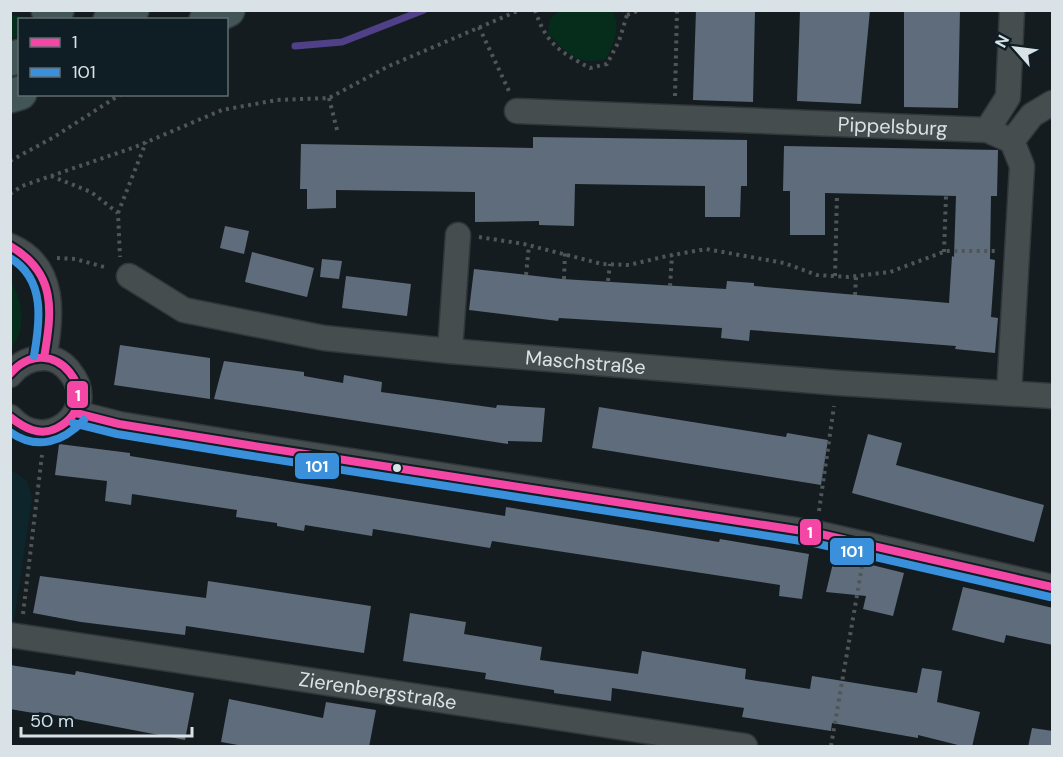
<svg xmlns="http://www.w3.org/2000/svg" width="1063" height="757" viewBox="0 0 1063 757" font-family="'DM Sans',sans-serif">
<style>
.built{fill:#0e252c}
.green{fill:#062d1b}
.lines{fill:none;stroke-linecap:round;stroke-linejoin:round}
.stream{stroke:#4f4087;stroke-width:7}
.building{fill:#5e6c7b}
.minor-casing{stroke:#303639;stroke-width:27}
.highway-casing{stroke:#303639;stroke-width:36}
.path{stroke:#505658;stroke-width:4;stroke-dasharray:3 4.5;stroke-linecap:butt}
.minor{stroke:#464d4f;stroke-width:24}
.highway{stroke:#425557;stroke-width:33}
.bus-1-casing{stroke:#0f1e24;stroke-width:12}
.bus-2-casing{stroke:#0f1e24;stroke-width:12}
.bus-1{stroke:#f346a5;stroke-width:8}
.bus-2{stroke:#3a90db;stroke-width:8}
.bus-dot{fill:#d9e3e7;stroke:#0f1e24;stroke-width:2}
.labels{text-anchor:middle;stroke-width:6;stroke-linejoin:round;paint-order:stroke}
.street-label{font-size:20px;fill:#d9e3e7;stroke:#0f1e24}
.line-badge{stroke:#0f1e24;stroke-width:2}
.badge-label{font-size:16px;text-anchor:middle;font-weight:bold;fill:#fff}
</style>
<rect width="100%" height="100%" fill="#141c1f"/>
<path class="built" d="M11,470l16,11 5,17 -20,137z"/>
<path class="green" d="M559,11h54c8,18 1,31 -7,48 -30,7 -38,-6 -58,-25l2,-15z
M10,15l37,4 -27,1 -1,15 -8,4z
M11,282c12,19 16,48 0,66z"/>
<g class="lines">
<path class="stream" d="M295,46l47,-4 82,-32"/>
</g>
<path class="building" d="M696,10h59l-2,92 -60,-2z
M800,10h70l-9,94 -64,-3z
M904,10h56l-2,98 -54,-1z
M533,137l214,3v46h-6l-1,31h-35v-31l-130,-2 -1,42 -35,-1v-4l-64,1v-30l-139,-2v18l-29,1v-20h-7l1,-45 232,4z
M784,146l214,4 -1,46h-6l-1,63 5,1 -4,57 7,1 -3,35 -40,-4 1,-3 -206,-16 -1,11 -28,-3 1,-10 -163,-10 -1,3 -89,-11 5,-41 88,10 164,10 1,-8 27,2v3l195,17 3,-47 2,1 2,-61 -131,-3v42h-35v-44h-7z
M225,226l24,5 -5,23 -24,-6z
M252,252l62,16 -7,29 -62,-15z
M322,259l20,2 -3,18 -19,-2z
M346,276l65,8 -4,32 -65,-8z
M120,345l90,13v41l-96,-14z
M224,361l80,11v4l39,7 1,-8 38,7 -1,10 115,16 1,-3 48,3 -3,34 -34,-1v3l-294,-45z
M599,407l187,30 1,-4 41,7 -7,45 -229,-37z
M868,434l34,9 -6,22 148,40 -10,37 -182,-49z
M59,444l71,9v3l375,60 1,-9 213,35 1,-3 89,15 -7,45 -23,-3 1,-11 -288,-44 -2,7 -117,-19 -1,7 -67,-11 -1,6 -27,-5v-3l-41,-6 1,-7 -105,-16 -1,11 -26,-4 2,-20 -52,-6z
M834,559l18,1 52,13 -11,43 -30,-7 3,-13 -40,-4z
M40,576l166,22 2,-17 163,25 -7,47 -178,-27 -1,9 -104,-13 -48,-9z
M963,587l90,21v37l-47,-10 -2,8 -52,-13z
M410,613l56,9 -2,12 78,13 -2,13 98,14 4,-23 104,18 -1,10 65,10 2,-13 105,17 5,-25 20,3 -5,31 43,10 -8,35h-6l-48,-12v3l-86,-15 -1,8 -89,-14 2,-9 -132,-20 -1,13 -57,-8v-3l-69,-11 1,-6 -83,-12z
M10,665l65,10 1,-4 118,22 -9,47 -146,-28v2l-29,-5z
M229,699l94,19 3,-16 50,8 -7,37h-120l-28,-5z
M1032,728l21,3v16h-25z"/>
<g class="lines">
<defs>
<g id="minor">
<path id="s1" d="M517,111l470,19 25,11 10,25 -13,227"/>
<path d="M987,130l21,-33 4,-87"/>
<path d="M1012,141l20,-26 20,-12"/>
<path d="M10,246c47,20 42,71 34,112"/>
<path id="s2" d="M129,276l55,34 140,28 126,13 389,32 213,13"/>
<path d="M450,351l8,-116"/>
<path d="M10,375c9,-12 22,-18 37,-17 9,1 17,6 23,14 32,39 -25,85 -60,45"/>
<path d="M76,413l43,11 129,21 568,88 236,54"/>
<path id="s3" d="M10,635l735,111"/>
</g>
<path id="highway" d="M48,10h9
M110,20l22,-10
M206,20l22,-10
M10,59l10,-3
M10,96l10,-3"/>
</defs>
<use href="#minor" class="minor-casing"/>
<use href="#highway" class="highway-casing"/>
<path class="path" d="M535,10c11,34 25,42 55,58l17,-4 12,-23 8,-26 -3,-5
M627,15l13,-5
M479,27l30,64
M675,96l2,-86
M329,98l8,32
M10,161l44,-24 67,-43
M51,176l40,16 27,21 2,44
M10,194l12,-8 113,-39 87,-37 55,-10 52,-2 60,-32 131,-56
M118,213l28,-71
M479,237l45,7 78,20 27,1 38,-9 39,-7 78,14 33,12 31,2 42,-5 56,-21h49
M944,252l2,-56
M57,258l18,1 33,9
M526,275l3,-30
M835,276l2,-82
M564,279l1,-26
M608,281l2,-17
M670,286l2,-31
M855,295l1,-19
M819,511l15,-105
M23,614l19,-159
M831,746l31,-180"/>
<use href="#minor" class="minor"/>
<use href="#highway" class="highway"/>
<defs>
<path id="bus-1" d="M10,246c47,27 42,65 34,112
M10,374c42,-49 101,26 47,54 -17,9 -33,0 -47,-11
M76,413l43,11 129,21 568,88 236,54"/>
<path id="bus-2" d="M10,258c36,21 30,64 24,98
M73,423l44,11 129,21 568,88 236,54
M10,432c27,19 53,10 74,-12"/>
</defs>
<use href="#bus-1" class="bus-1-casing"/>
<use href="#bus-2" class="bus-2-casing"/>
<use href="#bus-1" class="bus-1"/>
<use href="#bus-2" class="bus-2"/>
</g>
<circle class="bus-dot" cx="397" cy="468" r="5"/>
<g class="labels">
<g class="street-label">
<text dy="7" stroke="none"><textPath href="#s1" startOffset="376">Pippelsburg</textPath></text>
<text dy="7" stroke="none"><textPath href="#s2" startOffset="470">Maschstraße</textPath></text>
<text dy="7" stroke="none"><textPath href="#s3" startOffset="372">Zierenbergstraße</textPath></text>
</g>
</g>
<g class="line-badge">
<rect x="66" y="380" width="23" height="29" rx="6" fill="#f346a5"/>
<rect x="294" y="452" width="46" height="28" rx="6" fill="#3a90db"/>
<rect x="799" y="518" width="23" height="28" rx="6" fill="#f346a5"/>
<rect x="829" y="537" width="46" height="29" rx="6" fill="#3a90db"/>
</g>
<g class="badge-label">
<text x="78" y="401">1</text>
<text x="317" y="472">101</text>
<text x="810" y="538">1</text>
<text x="852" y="557">101</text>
</g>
<rect width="1063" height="757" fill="none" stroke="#d9e3e7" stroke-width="24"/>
<rect x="18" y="18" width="210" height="78" fill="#0f1e24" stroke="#606d72" stroke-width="1.5"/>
<rect x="30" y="38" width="30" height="9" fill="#f346a5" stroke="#606d72" stroke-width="1.5"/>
<text x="72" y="48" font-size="18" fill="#d9e3e7">1</text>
<rect x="30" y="68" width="30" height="9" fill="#3a90db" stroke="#606d72" stroke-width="1.5"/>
<text x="72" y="78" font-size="18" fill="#d9e3e7">101</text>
<g transform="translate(1015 48) rotate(298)" stroke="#0f1e24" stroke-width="4.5" paint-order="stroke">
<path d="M0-4.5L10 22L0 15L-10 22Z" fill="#d9e3e7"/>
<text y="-9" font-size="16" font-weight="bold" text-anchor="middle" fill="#d9e3e7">N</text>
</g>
<path d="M21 727v9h171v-9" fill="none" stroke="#d9e3e7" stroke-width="3"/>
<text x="30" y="727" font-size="18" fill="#d9e3e7" stroke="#0f1e24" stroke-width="4.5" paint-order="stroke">50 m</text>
</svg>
